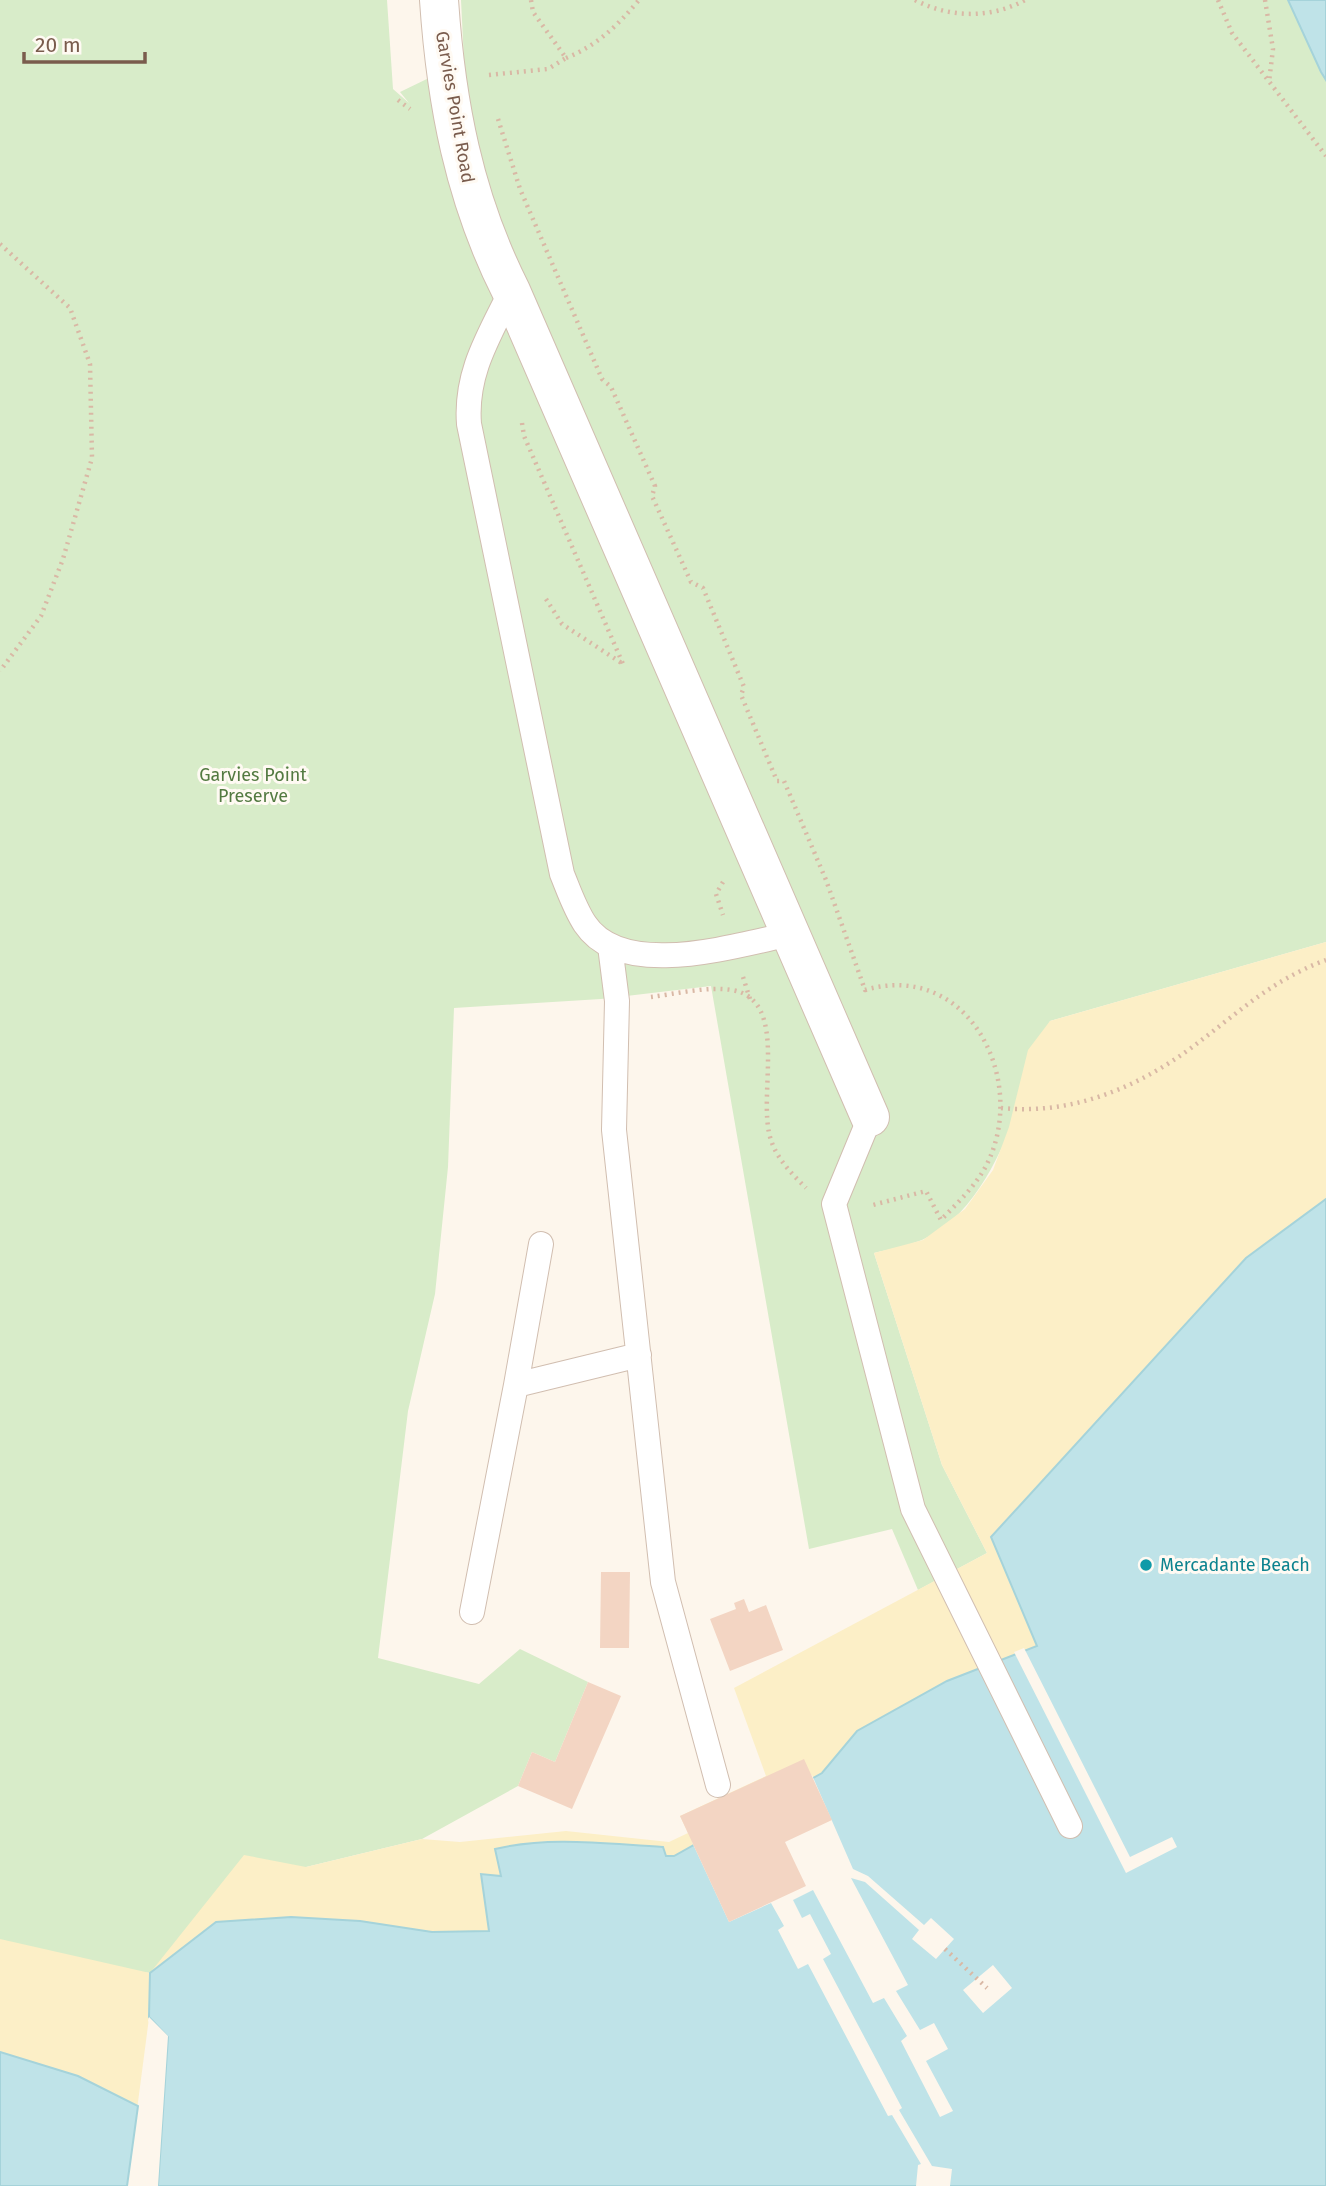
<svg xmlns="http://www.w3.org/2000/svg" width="1326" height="2186" viewBox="0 0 1326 2186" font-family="'Fira Sans',sans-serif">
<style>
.green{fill:#d8ecc9}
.sand{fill:#fcefc7}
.water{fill:#bfe3e8;stroke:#a5d3da;stroke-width:2}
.pier{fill:#fdf6ec}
.building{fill:#f3d5c3}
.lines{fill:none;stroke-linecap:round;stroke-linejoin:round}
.service-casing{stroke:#d1beb0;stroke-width:26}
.minor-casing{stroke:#d1beb0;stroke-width:40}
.path{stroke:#d9b8a5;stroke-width:4.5;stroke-dasharray:2 5;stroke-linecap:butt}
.service{stroke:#fff;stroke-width:24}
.minor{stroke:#fff;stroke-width:38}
.culture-dot{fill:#0f9aa8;stroke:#fffaf3;stroke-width:2.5}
.labels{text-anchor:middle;stroke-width:6;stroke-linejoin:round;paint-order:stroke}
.street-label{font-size:18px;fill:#7a5c4d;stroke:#fffaf3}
.park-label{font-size:18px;fill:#537a41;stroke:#fffaf3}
.culture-label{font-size:18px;fill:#0d838f;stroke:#fffaf3;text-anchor:start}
</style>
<rect width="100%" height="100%" fill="#fdf6ec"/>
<path class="green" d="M0,0h387l6,89 16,14 -9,-11 64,-31 -3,-61h827l38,80v862l-276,79c-27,69 -55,188 -128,219 -15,6 -32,9 -48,13l68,212 45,88 -69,37 -26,-61 -83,20 -98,-563 -110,13 -147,9 -6,159 -13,127 -27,117 -30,247 101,26 41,-35 68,33 -33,80 -23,-10 -14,34 -96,53 -116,28 -156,106 -150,-20z"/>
<path class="sand" d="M1326,942v673l-1020,571h-148l10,-149 -19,-19 -22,168h-127v-247l150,34 94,-118 62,12 116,-28 38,3 106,-11 103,11 19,-9 -8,-17 86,-40 -32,-88 253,-135 -45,-88 -68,-212 49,-13 42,-31 28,-39 16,-43 19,-77 22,-29z"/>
<path class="water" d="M1288,0h38v80l-5,-8z
M1326,1199v987h-1168l10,-149 -19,-20 1,-44 66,-51 75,-5 69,4 72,11 57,-1 -8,-57 20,2 -6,-27c56,-13 111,-5 168,-2l3,9h8l148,-83 35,-42 90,-50 90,-35 -46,-109 255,-279z
M0,2052l78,24 60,30 -11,80h-127z"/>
<path class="pier" d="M1024,1648l106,209 42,-20 5,10 -51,26 -112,-221z
M812,1775l41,94 15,7 56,49 7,-7 23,21 -18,20 -24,-20 7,-9 -54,-48 -14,-4 57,107 -12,6 24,39 14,-7 14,26 -22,12 27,50 -13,6 -39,-76 6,-5 -23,-38 -11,5 -60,-113 -20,10 9,18 8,-4 21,40 -8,5 79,149 -3,2 33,56 20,3 -2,17h-34l2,-21 3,-1 -29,-49 -4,1 -80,-152 -10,5 -20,-39 6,-4 -13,-23 -42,19 -37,-80z
M993,1965l19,23 -29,25 -20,-23z
M149,2017l19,19 -10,150h-4l11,-148 -17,-17z"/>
<path class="building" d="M601,1572h29l-1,76h-29z
M744,1599l5,13 17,-7 17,45 -53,21 -20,-52 26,-10 -2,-6z
M588,1682l33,14 -49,113 -54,-23 14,-34 23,10z
M804,1759l28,61 -47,22 21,44 -77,36 -49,-106z"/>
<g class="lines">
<defs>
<path id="service" d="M511,291c-22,45 -46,82 -42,133l93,450c7,17 13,35 23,50 38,57 151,21 206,10
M610,946l7,55 -3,129 49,452 55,203
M870,1117l-36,87 79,305 157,317
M516,1385l25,-141
M472,1612l44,-227 123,-30"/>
<path id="minor" d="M439,0c7,103 25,198 72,291l359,826"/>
</defs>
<use href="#service" class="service-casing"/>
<use href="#minor" class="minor-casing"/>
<path class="path" d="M915,0c34,18 76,19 110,0
M1218,0l14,33 94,123
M1265,0l8,49 -4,33
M566,58c32,-13 51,-32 73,-58
M489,75l59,-6 18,-11 -33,-46 -2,-12
M398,100l12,9
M498,119l22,70 82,190 9,8 44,99 -3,10 39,86 12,6 41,99 -3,8 36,86h7l42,99 39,110c102,-30 163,87 123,172 -11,23 -30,40 -47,58l-15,-29 -57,15
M0,244l70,64 20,56 2,94 -29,101 -22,57 -41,55
M522,423l2,13 99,228
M546,599l16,25 61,40
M723,882l-7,12 7,21
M743,977l7,22
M651,997c24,-3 56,-11 81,-7 59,10 24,107 39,150 6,19 21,34 35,48
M1001,1108c68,7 131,-18 186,-57 48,-35 82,-70 139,-91
M945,1949l42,39"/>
<use href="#service" class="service"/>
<use href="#minor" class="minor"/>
</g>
<circle class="culture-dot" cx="1146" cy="1565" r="7"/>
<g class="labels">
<g class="street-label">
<text transform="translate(455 107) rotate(80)" y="6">Garvies Point Road</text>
</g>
<g class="park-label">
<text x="253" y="781">Garvies Point<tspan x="253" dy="21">Preserve</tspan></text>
</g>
<g class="culture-label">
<text x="1160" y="1571">Mercadante Beach</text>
</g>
</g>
<path d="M24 52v10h121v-10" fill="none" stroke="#7a5c4d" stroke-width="3.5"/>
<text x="35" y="52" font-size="21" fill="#7a5c4d" stroke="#fffaf3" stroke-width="5" paint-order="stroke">20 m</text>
</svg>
